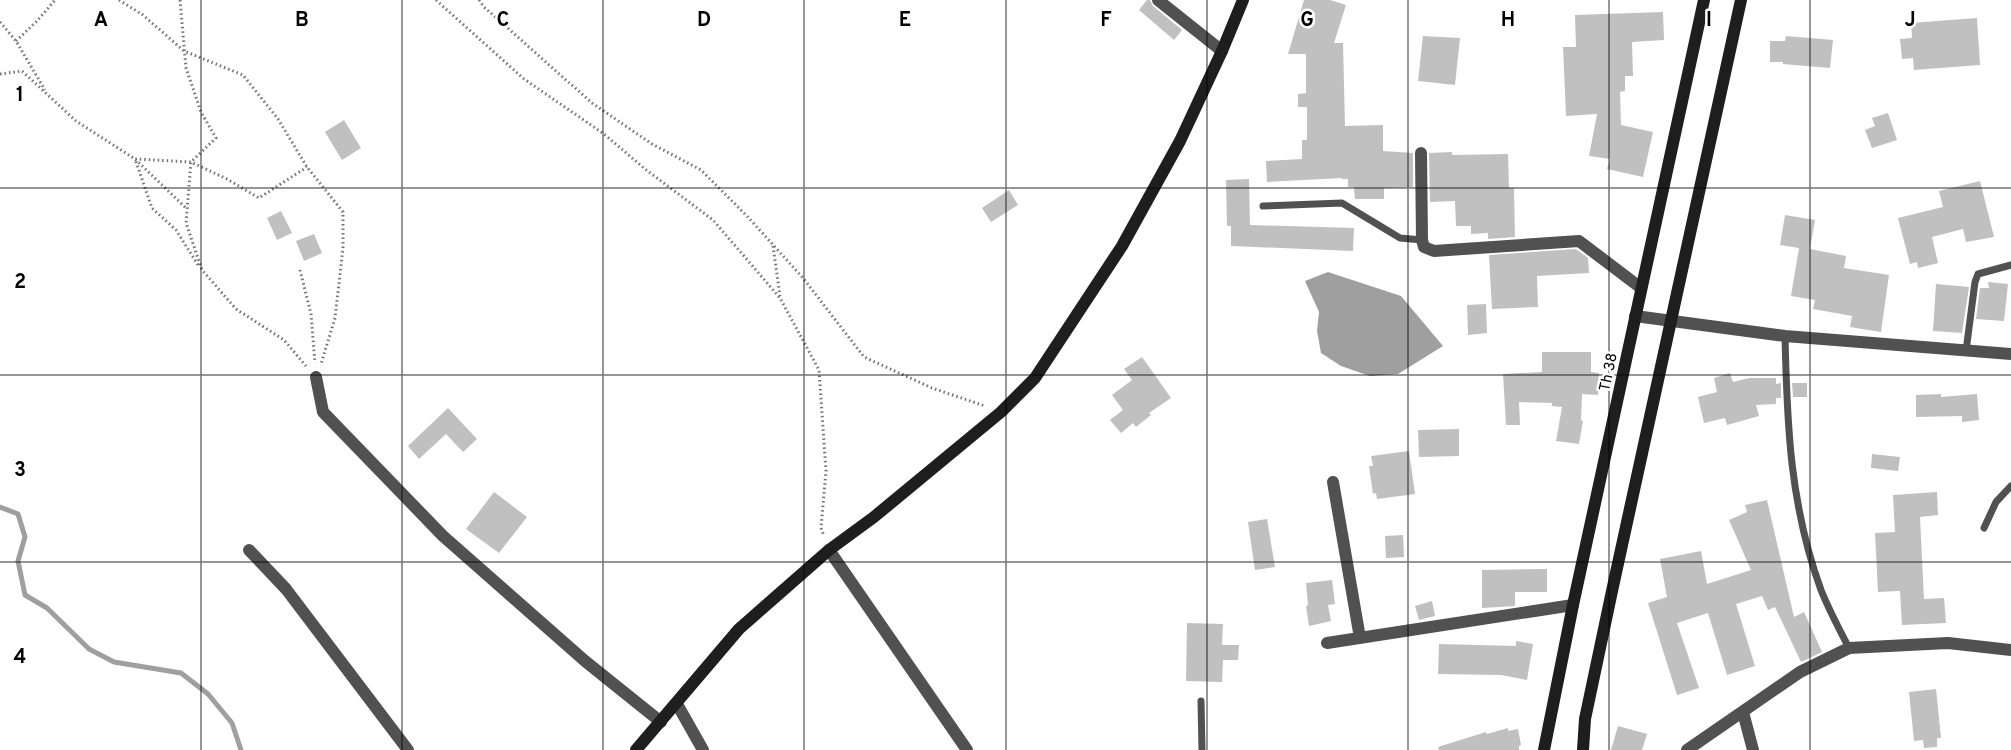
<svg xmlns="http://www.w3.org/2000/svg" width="2011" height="750" viewBox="0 0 2011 750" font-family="Overpass,sans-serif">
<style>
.water{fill:#9f9f9f}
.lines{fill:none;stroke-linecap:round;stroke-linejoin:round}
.stream{stroke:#9f9f9f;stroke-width:5}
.building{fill:#c0c0c0}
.path{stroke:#737373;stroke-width:3;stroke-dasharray:1.5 3;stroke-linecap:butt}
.lane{stroke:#515151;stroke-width:7}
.street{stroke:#515151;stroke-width:12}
.secondary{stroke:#1e1e1e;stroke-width:12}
.grid{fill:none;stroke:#000;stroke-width:1.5;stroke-opacity:0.55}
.labels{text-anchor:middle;stroke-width:5;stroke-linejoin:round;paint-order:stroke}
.street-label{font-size:15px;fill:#000;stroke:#fff}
.grid-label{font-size:20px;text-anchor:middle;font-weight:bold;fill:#000;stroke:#fff;stroke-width:5;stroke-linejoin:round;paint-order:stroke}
</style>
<rect width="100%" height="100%" fill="#fff"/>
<path class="water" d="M1328,272l73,24 42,50 -45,28 -28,2 -29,-10 -20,-13 -4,-22 2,-19 -14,-31z"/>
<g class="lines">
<path class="stream" d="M0,507l18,7 7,23 -7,24 7,34 22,13 42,41 25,13 67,11 27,21 24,29 9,27"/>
</g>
<path class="building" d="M1147,0h3l3,6 29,24 -8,10 -35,-30z
M1304,0h26l16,5 -12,38h9l2,83 38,-1v26l30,2v34l-29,1v11h-29l-1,-12h-6v-8h-6v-1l-75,4 -1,-21 36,-2v-19h5v-33h-9v-13l8,-1v-39h-18z
M1663,12l1,28 -32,2 1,34h-8v15l-5,1 1,33 32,7 -10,45 -36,-8 3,-10 -21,-3 8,-42 -31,2 -3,-69h13l-1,-32z
M1977,18l3,47 -66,5 -1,-12 -11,1 -2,-20 12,-1 -1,-15z
M1423,36l37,2 -5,47 -37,-4z
M1786,36l47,4 -3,28 -47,-4v-2h-13v-21h15z
M1888,113l9,27 -25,8 -7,-18 10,-4 -3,-8z
M344,120l17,28 -19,12 -17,-28z
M1452,152v3l56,-1 1,34h5l1,49 -27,2v-6l-17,1v-8h-15l-1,-25 -25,1 -1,-49z
M1249,179l1,46 104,3 -1,23 -122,-5v-20h-4l-1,-46z
M1980,181l14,56 -28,5 -3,-13 -31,8 6,26 -20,5 -1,-6 -7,2 -12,-46 45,-11 -4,-16z
M1009,190l9,15 -27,17 -9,-14z
M281,211l11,22 -15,7 -10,-22z
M1785,215l30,5 -5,29 36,7 -2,12 45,7 -8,57 -31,-5 2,-11 -39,-7 2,-9 -24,-4 8,-48 -19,-3z
M314,234l8,19 -18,8 -8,-20z
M1576,249l12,9 1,15 -52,3 1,31 -46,2 -3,-54z
M1988,282l20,2 -4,37 -28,-2 4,-31h9z
M1936,284l33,3 -7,46 -29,-2z
M1486,304l1,29 -19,2 -1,-30z
M1542,352h49v20l8,1 -1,22 -16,-1 -1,26 2,1 -4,23 -23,-3 6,-34 -10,-1v-3l-33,-1 1,23h-14l-3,-51 39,-2z
M1142,357l29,41 -22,15 2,2 -15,12 -3,-4 -12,10 -11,-13 13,-10 -11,-15 20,-15 -8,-11z
M1730,373l3,9 16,-4h27v6l5,-1v15h-5v6l-20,1 3,11 -32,9 -2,-7 -21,5 -6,-26 19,-5 -3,-14z
M1792,383h15v14h-14z
M1941,394v3l36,-3 2,26 -17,2v-6l-46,1v-22z
M448,408l29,31 -14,13 -17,-18 -27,25 -11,-13z
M1459,429v27l-40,1 -1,-27z
M1409,451l6,43 -38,5 -1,-6 -3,1 -4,-28h4l-2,-10z
M1872,454l28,3 -2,14 -27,-3z
M494,492l33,25 -28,36 -33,-24z
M1937,492l1,23 -18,2 4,82 20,-1 2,25 -44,2 -2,-34 -22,1 -3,-59 20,-1 -2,-37z
M1767,500l27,117 10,-5 18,40 -21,10 -26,-55 -7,3 -6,-14 -26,8 19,62 -28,9 -19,-62 -31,10 22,65 -22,7 -29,-92 19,-6 -7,-38 41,-8 6,33 44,-14 -22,-50 18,-8 -2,-7z
M1267,519l8,48 -20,3 -7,-48z
M1403,535l1,22 -18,1 -1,-22z
M1547,569v23h-32v14l-33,2v-38z
M1332,580l3,24 -7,1 3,16 -22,5 -3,-20 2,-1 -2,-22z
M1432,601l3,15 -16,4 -4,-14z
M1187,623l36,1 -1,21h17l-1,15h-15l-1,22 -36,-1z
M1516,641l17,3 -6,36 -26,-5 -63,-1 1,-30 77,2z
M1936,689l5,49h-4v9l-13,1 -1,-8 -9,1 -5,-49z
M1618,726l29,8 -5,16h-31z
M1508,728v3l10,-2 3,16 -2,1v4h-80l-1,-3 48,-15 1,2z"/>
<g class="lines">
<path class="path" d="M119,0l24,15 41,36 59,24 35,44 29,48 36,45v36l-8,70 -14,46
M180,0l6,68 15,44 15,26 -25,24 -5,61 16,47 34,39 48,31 22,26
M436,0l88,79 80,55 41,35 68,51 67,78 39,72 7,101 -5,57 3,8
M479,0l5,7 108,96 60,41 49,26 46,46 56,62 61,79 68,31 53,18
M0,22l16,19 29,49
M16,41l21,-20 18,-21
M0,74l22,-3 54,50 59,38 52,50
M773,246l7,50
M198,265l-22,-35 -24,-22 -17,-49 56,3 36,17 32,19 48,-31
M300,270l11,44 4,49"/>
<path class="lane" d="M1263,206l79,-3 58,35 22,2
M1785,336c2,89 5,169 36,254 8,20 18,39 28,58
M1966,351l9,-69 3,-8 33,-9
M1984,528l12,-26 15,-16
M1201,701l1,49"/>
<path class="street" d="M1158,0l64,51
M1421,153l1,87 2,7 10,4 145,-10 62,47
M1635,316l150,20 226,18
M316,377l7,35 120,124 142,125 76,61
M1333,482l27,156
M249,550l37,39 122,161
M829,550l138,200
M1327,643l246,-38
M677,704l26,46
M1743,712l10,38
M1687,750l113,-78 49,-24 99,-5 63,7"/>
<path class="secondary" d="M636,750l103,-121 90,-79 45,-33 127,-105 34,-34 87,-132 58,-105 42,-90 21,-51
M1544,750l29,-145 131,-605
M1583,750l2,-31 27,-128 129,-591"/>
</g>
<path class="grid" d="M201,0v750M402,0v750M603,0v750M804,0v750M1006,0v750M1207,0v750M1408,0v750M1609,0v750M1810,0v750M0,188h2011M0,375h2011M0,562h2011"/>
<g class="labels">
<g class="street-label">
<text transform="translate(1608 372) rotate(-78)" y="5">Th 38</text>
</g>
</g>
<g class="grid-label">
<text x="101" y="26">A</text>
<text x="302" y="26">B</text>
<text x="503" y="26">C</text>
<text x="704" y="26">D</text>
<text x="905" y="26">E</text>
<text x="1106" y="26">F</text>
<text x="1307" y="26">G</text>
<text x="1508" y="26">H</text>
<text x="1709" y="26">I</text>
<text x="1910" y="26">J</text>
<text x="20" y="101">1</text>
<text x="20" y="288">2</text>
<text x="20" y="476">3</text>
<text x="20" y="663">4</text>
</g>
</svg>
